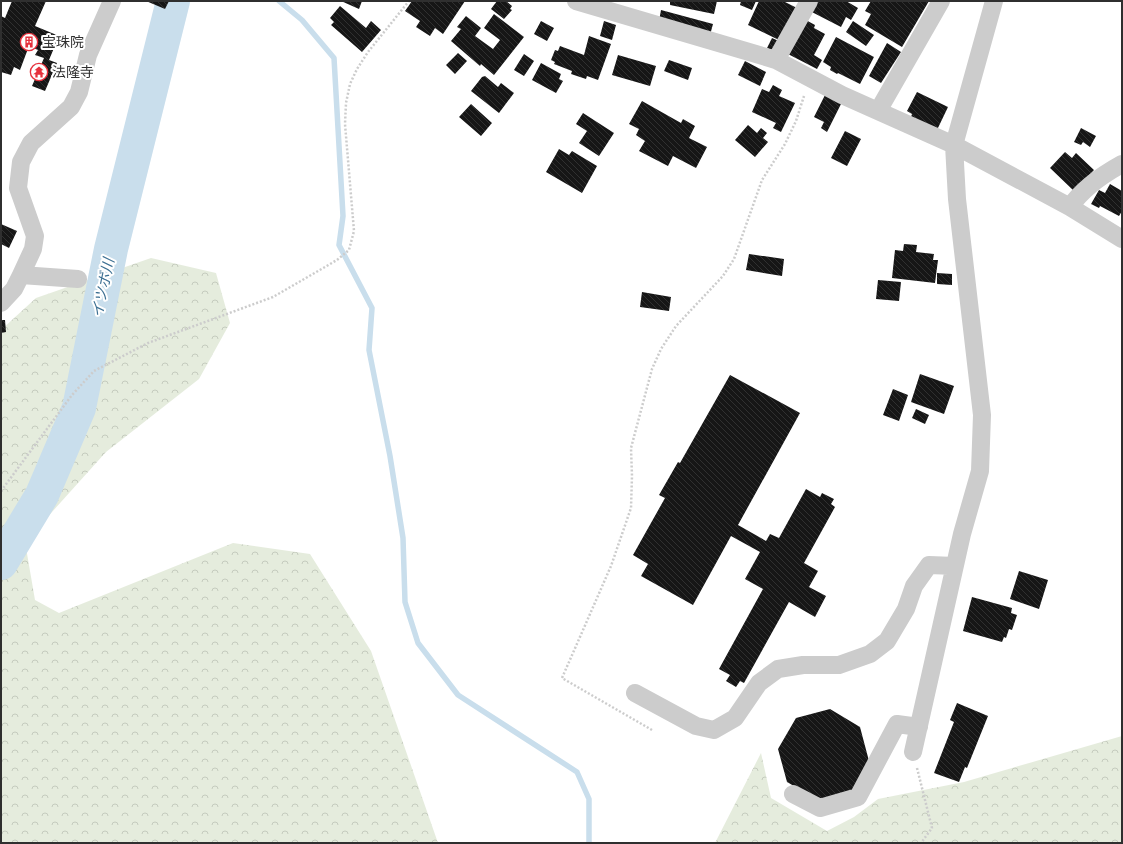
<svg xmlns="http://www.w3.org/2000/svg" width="1123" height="844" viewBox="0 0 1123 844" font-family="Lato,'Noto Sans JP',sans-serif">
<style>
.forest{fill:url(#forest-crowns)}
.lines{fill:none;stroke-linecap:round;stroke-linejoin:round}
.stream{stroke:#c9deec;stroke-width:5.5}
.river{stroke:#c9deec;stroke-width:34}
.building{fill:url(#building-back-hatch)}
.path{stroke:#ccc;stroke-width:2.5;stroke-dasharray:2 2;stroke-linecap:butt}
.minor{stroke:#ccc;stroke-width:18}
.labels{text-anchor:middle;stroke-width:4;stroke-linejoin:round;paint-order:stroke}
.poi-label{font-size:14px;fill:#2f2f2f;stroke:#fff;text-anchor:start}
.water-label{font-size:15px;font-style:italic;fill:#3c6f92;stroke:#fff}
</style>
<defs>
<pattern id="forest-crowns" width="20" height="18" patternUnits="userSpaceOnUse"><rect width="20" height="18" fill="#e5ecdd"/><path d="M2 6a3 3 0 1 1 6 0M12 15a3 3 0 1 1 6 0" fill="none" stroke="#c5cbbe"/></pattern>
<pattern id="building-back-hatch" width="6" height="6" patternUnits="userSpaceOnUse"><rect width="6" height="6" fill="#161616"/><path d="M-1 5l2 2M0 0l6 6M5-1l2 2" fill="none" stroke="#303030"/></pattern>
</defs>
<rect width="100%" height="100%" fill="#fff"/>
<path class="forest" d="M151,258l65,15 14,50 -31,56 -93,73 -81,90 10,58 24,13 174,-70 77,11 61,97 67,192h-437v-513l35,-32z
M1122,736v107h-407l46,-90 10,45 56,33 27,-14 24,-18 86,-17z"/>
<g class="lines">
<path class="stream" d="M279,1l23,19 32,38 9,158 -4,29 33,63 -3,42 21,106 13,82 2,64 13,41 40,52 119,77 12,27v44"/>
<path class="river" d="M1,563l41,-68 37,-87 32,-159 62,-248"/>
</g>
<path class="building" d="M12,1h34l-11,25 24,10 -10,24 8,3 -12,28 -13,-5 12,-28 -9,-3 3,-5 -9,-4 -9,24 -6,-3 -3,8 -10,-3v-56l4,2z
M146,1h23l-4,8z
M341,1h21l-3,8z
M412,1h53l-22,33 -8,-6 -5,8 -14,-9 4,-6 -15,-10z
M497,1h9l6,5 -2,3 2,1 -8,9 -13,-10z
M670,1h47l-3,13 -44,-9z
M741,1h15l-4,9 -12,-5z
M759,1h24l16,8 -16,33 -35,-17z
M810,1h36l12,7 -7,12 -5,-3 -5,10 -35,-18z
M871,1h58l-27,46 -37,-22 6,-11 -6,-3z
M340,6l26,22 5,-7 10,9 -19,22 -31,-27 3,-3 -4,-4z
M661,10l52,14 -3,11 -51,-14z
M494,14l30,23 -30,38 -13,-11 -1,2 -29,-25 10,-12 -4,-2 9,-11 15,12 -6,8 18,13 7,-9 -16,-12z
M804,19l11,6 -1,3 11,6 -11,21 8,5 -5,9 -31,-16z
M541,21l13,7 -7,13 -13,-7z
M604,21l12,4 -4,15 -12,-4z
M853,21l21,14 -8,11 -20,-14z
M589,36l22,8 -13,36 -11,-4 -1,3 -15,-5 1,-3 -18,-7 1,-2 -4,-2 4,-10 3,1 2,-5 24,9z
M836,37l38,20 -14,27 -22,-11 -1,1 -7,-4 1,-3 -8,-5z
M772,38l9,4 -5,10 -9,-4z
M887,43l14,9 -20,31 -12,-7z
M458,53l9,8 -12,13 -9,-9z
M524,54l10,7 -10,15 -10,-6z
M618,55l38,11 -6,20 -38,-11z
M669,60l23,8 -4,12 -24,-9z
M745,61l21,11 -6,14 -22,-11z
M541,63l20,11 -2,5 4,2 -7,12 -24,-13z
M485,76l13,11 3,-4 13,10 -15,20 -28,-22 11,-14z
M773,85l9,5 -3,6 16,7 -14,29 -8,-4 3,-5 -24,-11 10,-23 7,3z
M917,92l31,15 -11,23 -26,-13 1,-3 -5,-3z
M826,93l16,9 -15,30 -6,-4 3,-6 -10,-5z
M642,101l39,22 2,-4 12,7 -6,12 18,9 -11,21 -23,-12 -5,10 -29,-15 6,-10 -9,-6 3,-6 -10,-5z
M471,104l21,19 -11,13 -22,-19z
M583,113l31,20 -15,23 -20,-13 8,-12 -11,-7z
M748,125l9,8 4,-5 6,5 -4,5 5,4 -13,15 -20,-17z
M1081,128l15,8 -6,11 -7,-5 -2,3 -7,-3z
M845,131l16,8 -14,27 -16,-8z
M559,149l10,6 3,-4 25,15 -15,27 -36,-21z
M1065,152l7,6 4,-5 18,17 -20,21 -24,-23z
M1110,184l12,7v20l-3,5 -19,-10 -1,2 -8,-4 8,-14 6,3z
M1,224l16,7 -8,17 -8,-4z
M904,244l13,1 -1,7 18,2 -1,6h5l-3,23 -43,-5 3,-28 8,1z
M749,254l35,5 -2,17 -36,-6z
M937,273l15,1v11l-15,-1z
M878,280l23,2 -2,19 -23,-2z
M642,292l29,5 -2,14 -29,-4z
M1,320h4l1,12 -5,1z
M920,374l34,12 -10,28 -33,-12z
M730,375l70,38 -62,112 28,16 4,-7 9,4 27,-49 14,8 2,-4 12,6 -3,5 4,3 -31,56 14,8 -9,16 17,9 -11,21 -26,-15 -45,81 -4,-2 -4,6 -10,-6 4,-6 -11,-6 44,-80 -18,-10 15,-27 -29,-16 -38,69 -52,-29 7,-12 -15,-9 32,-57 -6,-3 19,-33 2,1z
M893,389l15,6 -9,26 -16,-6z
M916,409l13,6 -4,9 -13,-6z
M1019,571l29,9 -9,29 -29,-10z
M972,597l40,11 -1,5 6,2 -5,15 -3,-1 -3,9 -2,-1 -2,5 -39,-11z
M957,703l31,13 -21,52 -2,-1 -6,15 -25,-9 20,-51 -4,-2z
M830,709l30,18 9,34 -17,30 -34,9 -31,-18 -9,-33 18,-31z"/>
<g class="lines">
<path class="path" d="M1,491l71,-96 22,-24 54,-28 125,-46 64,-37 12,-10 5,-19 -9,-107 1,-21 4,-19 7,-15 11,-17 41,-51
M652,730l-90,-52 49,-112 20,-58 1,-32 -1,-28 21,-79 9,-20 15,-23 47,-50 11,-17 28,-79 23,-36 11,-23 8,-25
M917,768l15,60 -11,15"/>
<path class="minor" d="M576,1l200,59 66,35 112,50 116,62 52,32
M776,60l33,-59
M878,111l63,-110
M1070,207c13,-19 32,-32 52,-43
M21,275l57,4
M1,303l13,-14 7,-14 12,-26 2,-13 -17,-48 3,-26 10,-19 40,-36 8,-15 9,-37 24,-54
M635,693l61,33 18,4 21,-12 24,-35 19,-14 25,-4h36l31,-11 17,-13 19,-32 8,-23 15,-21 26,1
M913,752l49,-218 18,-63 2,-56 -25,-216 -3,-54 40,-144
M793,794l27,14 38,-11 39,-73 22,3"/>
</g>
<defs>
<symbol id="building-ring" viewBox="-11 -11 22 22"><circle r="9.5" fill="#fff" stroke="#e6313c" stroke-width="1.5"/><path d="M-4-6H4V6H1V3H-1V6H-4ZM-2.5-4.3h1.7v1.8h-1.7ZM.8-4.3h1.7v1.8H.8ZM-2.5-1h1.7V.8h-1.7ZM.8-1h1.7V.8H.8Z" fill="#e6313c"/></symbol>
<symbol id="temple-ring" viewBox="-11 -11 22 22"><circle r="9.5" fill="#fff" stroke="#e6313c" stroke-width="1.5"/><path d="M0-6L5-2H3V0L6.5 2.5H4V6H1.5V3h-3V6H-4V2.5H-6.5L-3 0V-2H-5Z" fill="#e6313c"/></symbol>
</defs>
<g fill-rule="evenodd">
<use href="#building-ring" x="19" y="32" width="20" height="20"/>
<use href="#temple-ring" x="29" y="62" width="20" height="20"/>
</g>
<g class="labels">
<g class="poi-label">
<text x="42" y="47">宝珠院</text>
<text x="52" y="77">法隆寺</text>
</g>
<g class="water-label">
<text transform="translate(103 288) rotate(-78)" y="5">イツボ川</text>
</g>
</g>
<rect width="1123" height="844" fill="none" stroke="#2f2f2f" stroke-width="4"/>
</svg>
